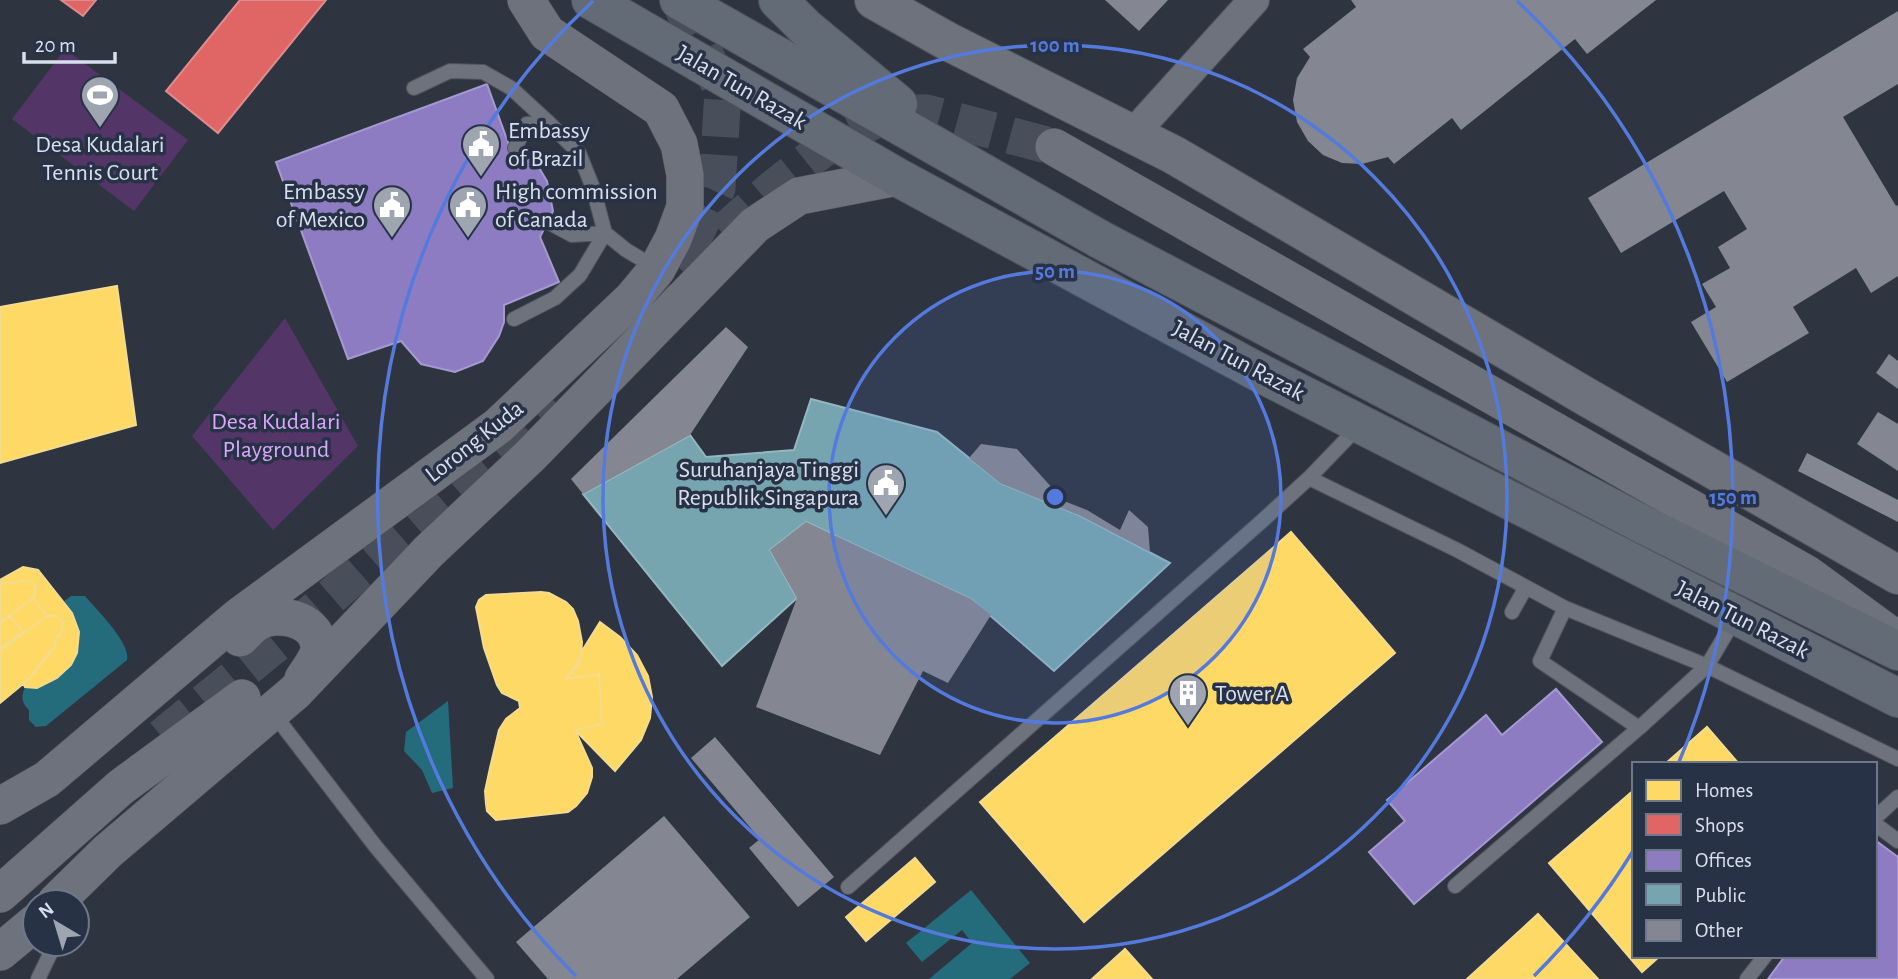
<svg xmlns="http://www.w3.org/2000/svg" width="1898" height="979" viewBox="0 0 1898 979" font-family="'Alegreya Sans',sans-serif">
<style>
.green{fill:#533567}
.water{fill:#246b7b}
.homes{fill:#ffd966;stroke:#f4db8e;stroke-width:2}
.shops{fill:#e06666;stroke:#de8b8e;stroke-width:2}
.offices{fill:#8e7cc3;stroke:#a49ad0;stroke-width:2}
.public{fill:#76a5af;stroke:#94b7c2;stroke-width:2}
.building{fill:#848691}
.lines{fill:none;stroke-linecap:round;stroke-linejoin:round}
.tertiary-tunnel{stroke:#484f5a;stroke-width:37;stroke-dasharray:37 18;stroke-linecap:butt}
.service-casing{stroke:#4f545d;stroke-width:16}
.minor-casing{stroke:#4f545d;stroke-width:32}
.tertiary-casing{stroke:#4f545d;stroke-width:38}
.secondary-casing{stroke:#4f545d;stroke-width:40}
.primary-casing{stroke:#4f545d;stroke-width:40}
.service{stroke:#6d727c;stroke-width:14}
.minor{stroke:#6d727c;stroke-width:30}
.tertiary{stroke:#6d727c;stroke-width:37}
.secondary{stroke:#6d727c;stroke-width:38}
.primary{stroke:#626b76;stroke-width:38}
.ring{fill:none;stroke:#557ade;stroke-width:3.5}
.labels{text-anchor:middle;stroke-width:7;stroke-linejoin:round;paint-order:stroke}
.street-label{font-size:24px;fill:#d9e0ed;stroke:#283247}
.poi-label{font-size:24px;fill:#d9e0ed;stroke:#283247;text-anchor:start}
.park-label{font-size:24px;fill:#dda8fc;stroke:#283247}
.centre{fill:#557ade;stroke:#283247;stroke-width:3.5}
.ring-label{font-size:21px;text-anchor:middle;font-weight:bold;fill:#557ade;stroke:#283247;stroke-width:7;stroke-linejoin:round;paint-order:stroke}
</style>
<rect width="100%" height="100%" fill="#2f3540"/>
<path class="green" d="M65,49l123,91 -54,71 -122,-92z
M285,318l73,128 -85,84 -81,-94z"/>
<path class="water" d="M71,596h14c12,14 46,47 42,64l-81,66 -10,1 -7,-7v-10c-8,-8 -8,-13 -4,-23 13,2 20,-1 31,-8 30,-21 29,-50 7,-77z
M448,701l5,87 -21,5 -10,-23 -18,-19 2,-19z
M971,890l59,73 -20,16h-81l43,-36 -10,-13 -40,32 -16,-19z"/>
<path class="homes" d="M117,286l19,139 -136,38v-156z
M1291,532l104,121 -311,269 -104,-120z
M23,567l15,3 34,43 7,19 -2,21 -6,12 -14,13 -20,10 -12,-1 -2,-4 6,-4 20,-24 8,-13 -2,-1 3,-6 2,1 3,-14 -7,-6h-9l-14,-18 3,-12 -4,-4 -13,-2v2l-19,2v-4z
M19,580l13,2 4,4 -1,8 -2,4 -33,24v-38l19,-2z
M541,592l8,1 17,9 7,7 5,12 4,21 -1,15 -15,22 33,-5 3,50 -27,6 17,38v9l-5,16 -11,13 -8,6 -72,8 -9,-9 -1,-7 -1,-13 5,-23 9,-38 7,-11 14,-11 -1,-7 -17,-8 -5,-8 -13,-37 -8,-41 3,-7 7,-5z
M33,598l14,18 -47,35 23,-19 -13,-16 -10,6z
M10,616l13,16 -23,17v-25z
M47,616h9l7,6 -3,14 -2,-1 -3,6 2,1 -28,37 -29,24v-52z
M600,622l20,15 17,18 11,21 4,21 -2,21 -9,22 -26,31 -40,-41 27,-6 -3,-50 -33,5 13,-16 3,-12z
M1707,727l32,37h-74z
M1634,790v166h26l-18,16 -93,-109z
M915,858l20,24 -69,59 -20,-24z
M1538,914l60,65h-131z
M1125,949l27,30h-60z"/>
<path class="shops" d="M61,0h35l-13,16z
M240,0h86l-108,133 -52,-42z"/>
<path class="offices" d="M487,84l22,61 23,11 15,25 6,30 -13,26 19,45 -55,23v17l-5,14 -16,25 -28,11 -34,-8 -20,-23 -53,18 -72,-197z
M1556,689l46,53 -188,162 -45,-52 36,-31 -18,-21 99,-85 16,20z
M1875,840l23,17v122h-130l17,-23h90z"/>
<path class="public" d="M811,399l126,33 63,51 81,33 89,47 -116,108 -83,-72 -165,-77 -36,28 27,48 -75,68 -139,-172 107,-59 16,22 88,-7z"/>
<path class="building" d="M1105,0h63l-29,31z
M1351,0h305l-69,54 -12,-15 -114,91 -9,-12 -58,46 -6,-7 -26,7 -20,-1 -19,-8 -15,-14 -11,-19 -4,-22 4,-22 13,-21 -7,-8 53,-42z
M1898,11v73l-55,33 53,89 2,-1v71l-27,17 -15,-25 -63,39 16,26 -82,49 -36,-60 25,-15 -14,-23 28,-16 -12,-21 29,-18 -23,-38 -103,62 -33,-55z
M726,327l22,20 -58,88 -107,59 -12,-15z
M1889,354l9,7v28l-22,-16z
M1878,412l20,12v47l-41,-27z
M981,444l36,5 47,52 23,9 33,20 9,-20 19,17 2,25 -69,-36 -81,-33 -31,-25z
M1807,453l91,47v22l-100,-51z
M806,522l165,77 20,16 -43,68 -25,-12 -43,84 -124,-48 41,-109 -27,-48z
M715,737l119,140 -36,30 -49,-59 11,-9 -69,-81z
M664,816l86,101 -73,62h-129l-32,-37z"/>
<g class="lines">
<path class="tertiary-tunnel" d="M679,0l44,92 -6,96 -33,70
M640,306l130,-115 63,-50 42,-21 28,-7h24l127,34
M162,737l121,-99 223,-193 45,-47"/>
<defs>
<path id="service" d="M414,88l36,-17 33,1 28,16 38,35
M515,148l12,-24 22,-1 30,30 14,35 12,45 -33,2 -24,-13
M514,319l41,-21 25,-23 25,-42 21,17 30,18
M1309,478l148,72 108,58 142,58 191,93
M1565,608l-25,53 99,67 68,-62 29,-49
M1512,612l14,-25
M273,713l103,134 111,132
M1875,818l23,-21
M1875,824l23,17
M1455,886l184,-158
M848,887l414,-366 47,-43 50,-52
M38,979l15,-31 -2,-4
M1747,979l18,-23"/>
<path id="minor" d="M1132,135l122,-135"/>
<path id="tertiary" d="M1054,147l753,427 82,60
M240,638c5,-5 10,-11 16,-15 20,-13 59,-5 63,22 1,11 -10,25 -16,34
M0,806l47,-27 191,-162 260,-191 134,-127 25,-30 16,-30 12,-32v-32l-6,-31 -18,-35 -114,-76 -21,-33
M0,894l121,-107 121,-89
M56,902l52,-51 187,-159 134,-141 101,-95 225,-231 44,-29 98,-19
M0,952l35,-29"/>
<path id="secondary" d="M874,0l73,41 227,114 416,244 308,176"/>
<path id="primary" d="M591,0l306,177 361,195 640,326
M679,0l422,240 541,284 256,127
M778,0l28,28 92,76"/>
</defs>
<use href="#service" class="service-casing"/>
<use href="#minor" class="minor-casing"/>
<use href="#tertiary" class="tertiary-casing"/>
<use href="#secondary" class="secondary-casing"/>
<use href="#primary" class="primary-casing"/>
<use href="#service" class="service"/>
<use href="#minor" class="minor"/>
<use href="#tertiary" class="tertiary"/>
<use href="#secondary" class="secondary"/>
<use href="#primary" class="primary"/>
</g>
<circle cx="1055" cy="497" r="226" fill="#557ade" fill-opacity=".12"/>
<g class="ring">
<circle cx="1055" cy="497" r="226"/>
<circle cx="1055" cy="497" r="452"/>
<path d="M1633 851A678 678 0 0 1 1534 976M576 976A678 678 0 0 1 593 1M1517 1A678 678 0 0 1 1679 762"/>
</g>
<defs>
<symbol id="stadium-pin" viewBox="-11 -11 22 30"><path d="M0 17L-7.5 6A9.5 9.5 0 1 1 7.5 6Z" fill="#9ea4b0" stroke="#283247"/><path d="M0-5a6.5 5 0 1 0 0 10a6.5 5 0 1 0 0-10ZM-3.5-1.8h7v3.6h-7Z" fill="#fff"/></symbol>
<symbol id="civic-pin" viewBox="-11 -11 22 30"><path d="M0 17L-7.5 6A9.5 9.5 0 1 1 7.5 6Z" fill="#9ea4b0" stroke="#283247"/><path d="M-.6-6.5H3V-4.5H.6V-3L4-1V1h2V6H-6V1h2V-1L-.6-3ZM-1.2 2.5V6h2.4V2.5Z" fill="#fff"/></symbol>
<symbol id="building-pin" viewBox="-11 -11 22 30"><path d="M0 17L-7.5 6A9.5 9.5 0 1 1 7.5 6Z" fill="#9ea4b0" stroke="#283247"/><path d="M-4-6H4V6H1V3H-1V6H-4ZM-2.5-4.3h1.7v1.8h-1.7ZM.8-4.3h1.7v1.8H.8ZM-2.5-1h1.7V.8h-1.7ZM.8-1h1.7V.8H.8Z" fill="#fff"/></symbol>
</defs>
<g fill-rule="evenodd">
<use href="#stadium-pin" x="78" y="73" width="44" height="60"/>
<use href="#civic-pin" x="459" y="122" width="44" height="60"/>
<use href="#civic-pin" x="370" y="183" width="44" height="60"/>
<use href="#civic-pin" x="446" y="183" width="44" height="60"/>
<use href="#civic-pin" x="864" y="461" width="44" height="60"/>
<use href="#building-pin" x="1166" y="671" width="44" height="60"/>
</g>
<g class="labels">
<g class="street-label">
<text transform="translate(742 87) rotate(30)" y="8">Jalan Tun Razak</text>
<text transform="translate(1239 360) rotate(28)" y="8">Jalan Tun Razak</text>
<text transform="translate(474 441) rotate(-38)" y="8">Lorong Kuda</text>
<text transform="translate(1743 619) rotate(27)" y="8">Jalan Tun Razak</text>
</g>
<g class="poi-label">
<text x="508" y="138">Embassy<tspan x="508" dy="28">of Brazil</tspan></text>
<text x="100" y="152" text-anchor="middle">Desa Kudalari<tspan x="100" dy="28">Tennis Court</tspan></text>
<text x="365" y="199" text-anchor="end">Embassy<tspan x="365" dy="28">of Mexico</tspan></text>
<text x="495" y="199">High commission<tspan x="495" dy="28">of Canada</tspan></text>
<text x="859" y="477" text-anchor="end">Suruhanjaya Tinggi<tspan x="859" dy="28">Republik Singapura</tspan></text>
<text x="1215" y="701">Tower A</text>
</g>
<g class="park-label">
<text x="276" y="429">Desa Kudalari<tspan x="276" dy="28">Playground</tspan></text>
</g>
</g>
<circle cx="1055" cy="497" r="10" class="centre"/>
<g class="ring-label">
<text x="1055" y="52">100 m</text>
<text x="1055" y="278">50 m</text>
<text x="1733" y="504">150 m</text>
</g>
<rect x="1632" y="762" width="245" height="196" fill="#283247" stroke="#6f7889" stroke-width="2"/>
<rect x="1646" y="780" width="35" height="21" fill="#ffd966" stroke="#6f7889" stroke-width="2"/>
<text x="1695" y="797" font-size="21" fill="#d9e0ed">Homes</text>
<rect x="1646" y="814" width="35" height="21" fill="#e06666" stroke="#6f7889" stroke-width="2"/>
<text x="1695" y="832" font-size="21" fill="#d9e0ed">Shops</text>
<rect x="1646" y="850" width="35" height="21" fill="#8e7cc3" stroke="#6f7889" stroke-width="2"/>
<text x="1695" y="867" font-size="21" fill="#d9e0ed">Offices</text>
<rect x="1646" y="884" width="35" height="21" fill="#76a5af" stroke="#6f7889" stroke-width="2"/>
<text x="1695" y="902" font-size="21" fill="#d9e0ed">Public</text>
<rect x="1646" y="920" width="35" height="21" fill="#848691" stroke="#6f7889" stroke-width="2"/>
<text x="1695" y="937" font-size="21" fill="#d9e0ed">Other</text>
<g transform="translate(56 923) rotate(322)"><circle r="33" fill="#283247" stroke="#6f7889" stroke-width="2"/>
<path d="M0-5L12 26L0 18L-12 26Z" fill="#9ea4b0"/>
<text y="-10" font-size="19" font-weight="bold" text-anchor="middle" fill="#d9e0ed">N</text>
</g>
<path d="M24 52v10h91v-10" fill="none" stroke="#d9e0ed" stroke-width="3.5"/>
<text x="35" y="52" font-size="21" fill="#d9e0ed" stroke="#283247" stroke-width="5" paint-order="stroke">20 m</text>
</svg>
